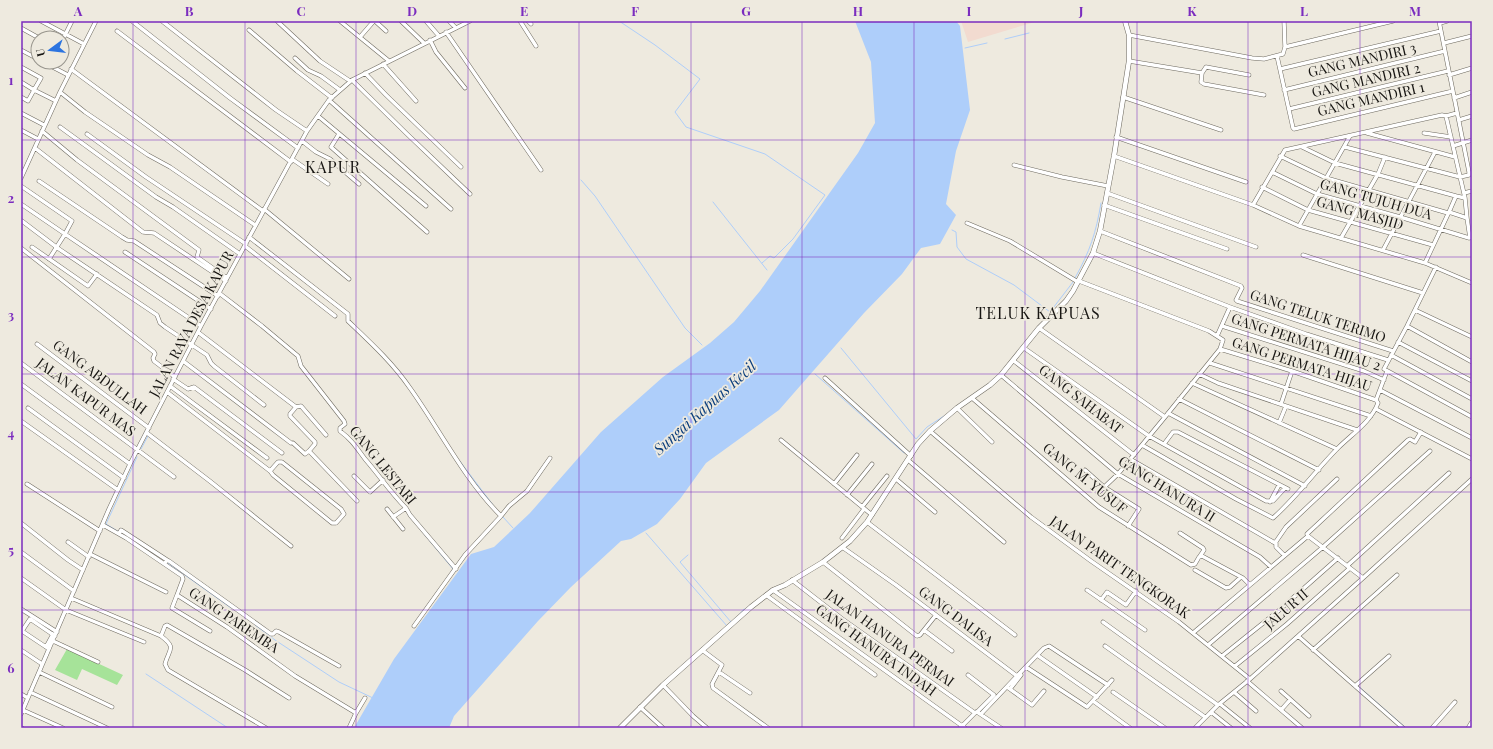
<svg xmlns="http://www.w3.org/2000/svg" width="1493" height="749" viewBox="0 0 1493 749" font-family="'Playfair Display',serif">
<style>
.industrial{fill:#f2dbd0}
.green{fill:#a6e399}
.water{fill:#aecefa}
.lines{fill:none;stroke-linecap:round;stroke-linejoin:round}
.stream{stroke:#aecefa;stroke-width:1}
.minor-casing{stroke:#6e6a60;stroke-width:4.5}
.major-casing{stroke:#6e6a60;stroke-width:5.5}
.highway-casing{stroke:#6e6a60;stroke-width:6}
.minor{stroke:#fff;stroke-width:3.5}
.major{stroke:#fff;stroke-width:4.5}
.highway{stroke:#fff;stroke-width:5}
.grid{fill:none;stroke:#7b2cbf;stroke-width:1;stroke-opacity:0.55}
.labels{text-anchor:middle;stroke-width:3.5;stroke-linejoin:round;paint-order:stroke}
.street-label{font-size:14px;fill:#171512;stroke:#eeeadf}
.water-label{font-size:15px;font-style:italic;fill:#0b3e7d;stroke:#eeeadf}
.quarter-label{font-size:16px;letter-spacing:1px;fill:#171512;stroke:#eeeadf}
.neatline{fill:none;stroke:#7b2cbf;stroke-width:1.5}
.grid-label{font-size:13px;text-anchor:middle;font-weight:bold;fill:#7b2cbf}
</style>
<rect width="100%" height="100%" fill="#eeeadf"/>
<path class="industrial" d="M961,21h77l-70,21z"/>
<path class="green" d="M67,649l56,26 -6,10 -35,-16 -5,11 -22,-10z"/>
<path class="water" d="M855,21h101l4,5 10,84 -14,41 -10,53 10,11 -16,29 -19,4 -19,26 -38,39 -85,97 -73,53 -26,36 -23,25 -26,15 -10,2 -50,46 -33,34 -84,95 -5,12h-95l40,-69 77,-105 23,-7 36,-34 71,-81 62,-55 47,-34 24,-21 26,-31 98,-138 17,-30 -4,-61z"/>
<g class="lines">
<path class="stream" d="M619,21l36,24 45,34 -25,33 11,15 79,27 60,41 -32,44 -19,19 -4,-2 -8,7
M1005,39l24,-6
M965,48l22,-5
M581,180l14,16 90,132 17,17
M713,202l54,68
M952,230l4,2 1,15 9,12 48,26 36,27 23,-30
M1075,278c15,-27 21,-45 26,-75
M841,348l75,91 11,-12 17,-11
M815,374l89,79
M141,449l7,-13
M137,457l-31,67 39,24
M459,460l34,45
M503,517l10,11
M646,533l81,93
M424,534l29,35
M688,555l-8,7 51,60
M168,563l63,45
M739,615l5,-6
M255,625l20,15 64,42 34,16
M146,674l82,54
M1357,685l49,43"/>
<defs>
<path id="minor" d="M41,21l43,23
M132,21l98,77 68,50
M162,21l114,89 31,21
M277,21l43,40 30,20
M340,21l49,40
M375,21l11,10
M401,21l23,22
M426,21l13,15
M449,21l7,7
M520,21l16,25
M528,21l3,3
M1439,21l30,151
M1440,23l7,-2
M21,28l18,10
M249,30l48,41 35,27
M117,31l174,131
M446,32l95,138
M1129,35l123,23 12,1 19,-5 2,-7 -1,-26
M360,37l13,-15 -1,-1
M430,40l6,12 29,36
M62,41l10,-20
M1444,43l28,-7
M1285,47l108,-26
M21,50l17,9
M1277,56l16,72 1,1 159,-38
M295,58l13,12 13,6 19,14
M1129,61l73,12 4,-6 43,8
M43,62l25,13
M383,64l33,37
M21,67l20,11 -7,12 -13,-8
M71,69l192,142
M1280,69l161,-38
M365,73l21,22 75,72
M1202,73l-1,9 3,2 60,11
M1449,75l23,-7
M352,80l55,54 63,60
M1284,90l161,-39
M60,92l25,20 63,43 22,12 85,58
M21,97l7,4 6,-11 22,11
M1123,97l98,33
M1454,98l18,-6
M329,100l122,109
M1289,109l159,-38
M21,113l23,12
M318,116l108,90
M1459,120l13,-4
M60,127l96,70 17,10 67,47
M21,130l17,9
M42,131l35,29 122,90 -2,7 30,21
M1367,133l88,24
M1424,133l27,4
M87,134l59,43 100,67
M339,134l-8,13 96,85
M1116,137l130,45
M302,141l14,11 14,7 29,25
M1453,146l19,-6
M1302,147l33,16 121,33
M1345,147l115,30 9,-2v-3
M35,148l108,84 11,1 72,48
M1114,156l139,49 46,21 126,37 47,20
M1280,156l46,22 122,35
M292,159l36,25
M1014,165l48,12 46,9
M1272,172l45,22 83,23 69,21h1l-3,-20
M21,178l39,-86 36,-71
M39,181l83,56 5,3 7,1 84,55
M21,186l51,35 -7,13 136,92
M1262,187l46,23 125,35
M1107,193l149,54
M1464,193l8,-2
M21,204l44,30 -16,25
M1104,205l123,44
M1253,205l32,-55 157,-35 4,1 11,-3
M264,209l85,70
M1449,212l7,-16 9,2
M22,221l37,28 98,66 3,8 5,4 42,28 4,8 3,3 50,39
M967,223l43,18 68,41
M1299,226l51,-90
M1100,231l141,55 1,2 -6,12 1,1 156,50
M249,237l99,77v7c22,21 44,41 62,67 30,42 54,91 91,128l-36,39 -51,71
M1341,238l37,-64 7,-17
M245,246l90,70
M32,247l56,39 9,-12
M21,248l133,104 1,2 -2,4 1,3 21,16
M1383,250l52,-98
M125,252l86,57
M1093,253l137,54 -13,29
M1303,255l120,38
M1425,263l24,-51 18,6 -2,-20 -19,-82
M1436,267l-29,59 -23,43 88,48
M1079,281l130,50 14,9 -3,9
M219,293l43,33 36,30 3,10 43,55 1,3 -5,4v3c12,9 16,16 25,28 14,16 26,34 41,49l4,7 46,54
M1230,307l76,27 82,26
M1415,310l57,27
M1222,326l142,45 20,9
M1407,326l65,36
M1039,328l126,89 55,-68 72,22 84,29 2,3c-7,19 -26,31 -40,45 -23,23 -41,49 -65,70l-37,-19 -94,-54
M199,333l97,74 5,-1 25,29
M1398,342l74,39
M37,344l112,84
M1024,348l125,88 117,65h7l12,-13
M1391,355l81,44
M183,361l108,82
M1014,361l120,94
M21,363l153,114
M1210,363l161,53
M1199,374l19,9 139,47
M1001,375l117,99 142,83 11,10
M825,378l86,78
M173,379l15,10 6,-2 88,66
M1192,383l145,66
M21,384l109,80
M170,386l97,72
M1380,390l92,48
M167,392l103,79 3,4 59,48h4l8,-9 -3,-5 -59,-47h-4l-8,9
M972,398l127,109 92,58 4,-1 4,-7 3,-1 41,22 7,7
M1179,399l140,71
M1376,400l11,-29
M1281,404l11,-33
M28,408l96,70
M957,408l35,34
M1376,409l96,50
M1168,413l137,73
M21,421l97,69
M1279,423l7,-17
M930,431l101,86 60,44 88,61 71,57 113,-101 -55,-42 -1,-2 101,-94 2,-1 5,3 6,-10
M147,433l64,49 80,64
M781,440l91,75
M293,443l12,11 4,-3 6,-7v-2l-25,-26v-2l6,-7
M1164,444l9,-12h5l110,57
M309,451l48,50
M1130,459l145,84 11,-16 51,-48
M908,460l96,82
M1085,470l19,17 35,22 -11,17
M354,476l16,16 13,-12
M896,479l39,33
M27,484l73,47
M834,484l23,-29
M1098,493l20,-19 47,-57
M847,495l25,-31
M1270,502l9,-17
M862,507l25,-31
M387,509l16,20
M501,516l8,-10 18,-15 23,-33
M393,517l13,-9
M867,522l148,113
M21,523l47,37 15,10
M103,525l23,13 56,38 1,3 -6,16 50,32 68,49 61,37
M1180,533l23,15 1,2 -4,6
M119,534l2,-4 46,30
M842,538l22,-29
M68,542l21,15
M1276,543v4l8,8
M842,547l54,38 121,91 27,-28 5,-2 59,39
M21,552l53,39
M90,554l76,38
M823,562l94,74 3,-1 16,-20
M165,563l2,-3 2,1 102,73h2l3,-3 3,1 60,34
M1347,566l102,-93
M1195,570l31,18 4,-1 11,-10
M21,578l45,32 78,32
M1363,578l109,-99
M792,580l49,38 134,95
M773,590l192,138
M1087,590l58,40
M177,595l-5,13 38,23
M766,595l109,80
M71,598l90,38c16,12 8,13 4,28l3,6 98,58
M1101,600l6,-8 19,13 10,-14
M21,609l36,23
M1103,622l115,83
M924,630l28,21
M1193,633l115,-97
M161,636l4,-10 2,-1 78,45 44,28
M1298,636l105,92
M53,641l45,21
M1208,645l115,-98 107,-96
M1105,646l100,71
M46,647l7,-13
M49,649l-27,-18 8,-12 25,17
M21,650l21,14
M702,650l20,15 -10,19 1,4 55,40
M1313,650l84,-75
M1037,655l60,42
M1222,656l55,-44 61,-54
M1235,666l52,-42 63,-56
M1026,667l61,40 25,-27
M39,672l73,35
M719,672l31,21
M968,675l26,20 -17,17 24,16
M1247,681l55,47
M663,685l30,31 14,12
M1355,686l34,-30
M1007,687l25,18 12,-14
M1010,689l11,-14
M1281,691l28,25
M30,692l77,36
M1113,692l52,36
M1235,693l21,18
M21,694l7,4
M1093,701l37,27
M1220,704l30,24
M640,707l23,21
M23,710l40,18
M1281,710l9,-10
M1211,712l20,16
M21,714l88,-205 21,-45 71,-138 106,-195 22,-31 23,-20 118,-59
M981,714l36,-38
M21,728h1
M349,728l7,-15 9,-15
M960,728l16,-16
M1195,728l23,-23 32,-26
M1432,728l23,-26"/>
<path id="major" d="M620,728l43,-43 88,-78 22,-17 12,-5 38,-23 27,-21 17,-19 51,-78 12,-13 27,-23 33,-23 11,-10 38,-47 27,-27 7,-10 20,-38 7,-22 14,-75 15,-95v-26l-4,-14"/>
<path id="highway" d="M1469,728l3,-5"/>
</defs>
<use href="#minor" class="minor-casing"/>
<use href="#major" class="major-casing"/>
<use href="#highway" class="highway-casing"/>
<use href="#minor" class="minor"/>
<use href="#major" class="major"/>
<use href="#highway" class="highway"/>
</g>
<path class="grid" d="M133,21v707M245,21v707M356,21v707M468,21v707M579,21v707M691,21v707M802,21v707M914,21v707M1025,21v707M1137,21v707M1248,21v707M1360,21v707M21,140h1451M21,257h1451M21,374h1451M21,492h1451M21,610h1451"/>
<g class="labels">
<g class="street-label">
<text transform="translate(1362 60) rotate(-13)" y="5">GANG MANDIRI 3</text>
<text transform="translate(1366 80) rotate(-13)" y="5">GANG MANDIRI 2</text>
<text transform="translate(1371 99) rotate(-13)" y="5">GANG MANDIRI 1</text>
<text transform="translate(1376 199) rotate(16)" y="5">GANG TUJUH DUA</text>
<text transform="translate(1360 213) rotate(16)" y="5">GANG MASJID</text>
<text transform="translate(1318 316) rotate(18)" y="5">GANG TELUK TERIMO</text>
<text transform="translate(191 324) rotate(-62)" y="5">JALAN RAYA DESA KAPUR</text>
<text transform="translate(1306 342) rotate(18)" y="5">GANG PERMATA HIJAU 2</text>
<text transform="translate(1302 364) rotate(18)" y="5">GANG PERMATA HIJAU</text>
<text transform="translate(100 377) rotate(37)" y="5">GANG ABDULLAH</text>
<text transform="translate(86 397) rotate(37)" y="5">JALAN KAPUR MAS</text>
<text transform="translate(1081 399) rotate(38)" y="5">GANG SAHABAT</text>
<text transform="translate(383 465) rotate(51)" y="5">GANG LESTARI</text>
<text transform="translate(1085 478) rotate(39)" y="5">GANG M. YUSUF</text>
<text transform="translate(1167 489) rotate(32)" y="5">GANG HANURA II</text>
<text transform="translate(1120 567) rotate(35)" y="5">JALAN PARIT TENGKORAK</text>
<text transform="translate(1286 609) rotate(-41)" y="5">JALUR II</text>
<text transform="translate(956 616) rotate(37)" y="5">GANG DALISA</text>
<text transform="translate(234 620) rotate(34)" y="5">GANG PAREMBA</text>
<text transform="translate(890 638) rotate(36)" y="5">JALAN HANURA PERMAI</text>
<text transform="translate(876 650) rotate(36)" y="5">GANG HANURA INDAH</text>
</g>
<g class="water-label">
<text transform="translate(705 408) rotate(-42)" y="5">Sungai Kapuas Kecil</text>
</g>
<g class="quarter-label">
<text x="333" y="173">KAPUR</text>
<text x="1038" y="319">TELUK KAPUAS</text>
</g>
</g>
<rect width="1493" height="749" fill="none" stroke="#eeeadf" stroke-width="44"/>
<g transform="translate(50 50) rotate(255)"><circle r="19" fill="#eeeadf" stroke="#98958d"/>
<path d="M0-3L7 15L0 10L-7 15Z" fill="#2c74e0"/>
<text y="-6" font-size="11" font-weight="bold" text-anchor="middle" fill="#171512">U</text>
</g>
<rect x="22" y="22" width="1449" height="705" class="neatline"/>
<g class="grid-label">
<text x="78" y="16">A</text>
<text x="189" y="16">B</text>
<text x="301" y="16">C</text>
<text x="412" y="16">D</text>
<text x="524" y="16">E</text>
<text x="635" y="16">F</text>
<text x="746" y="16">G</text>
<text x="858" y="16">H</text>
<text x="969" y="16">I</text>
<text x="1081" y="16">J</text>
<text x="1192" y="16">K</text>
<text x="1304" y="16">L</text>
<text x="1415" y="16">M</text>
<text x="11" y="85">1</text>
<text x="11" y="203">2</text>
<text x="11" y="320">3</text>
<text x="11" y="438">4</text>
<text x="11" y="555">5</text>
<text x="11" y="673">6</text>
</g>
</svg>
